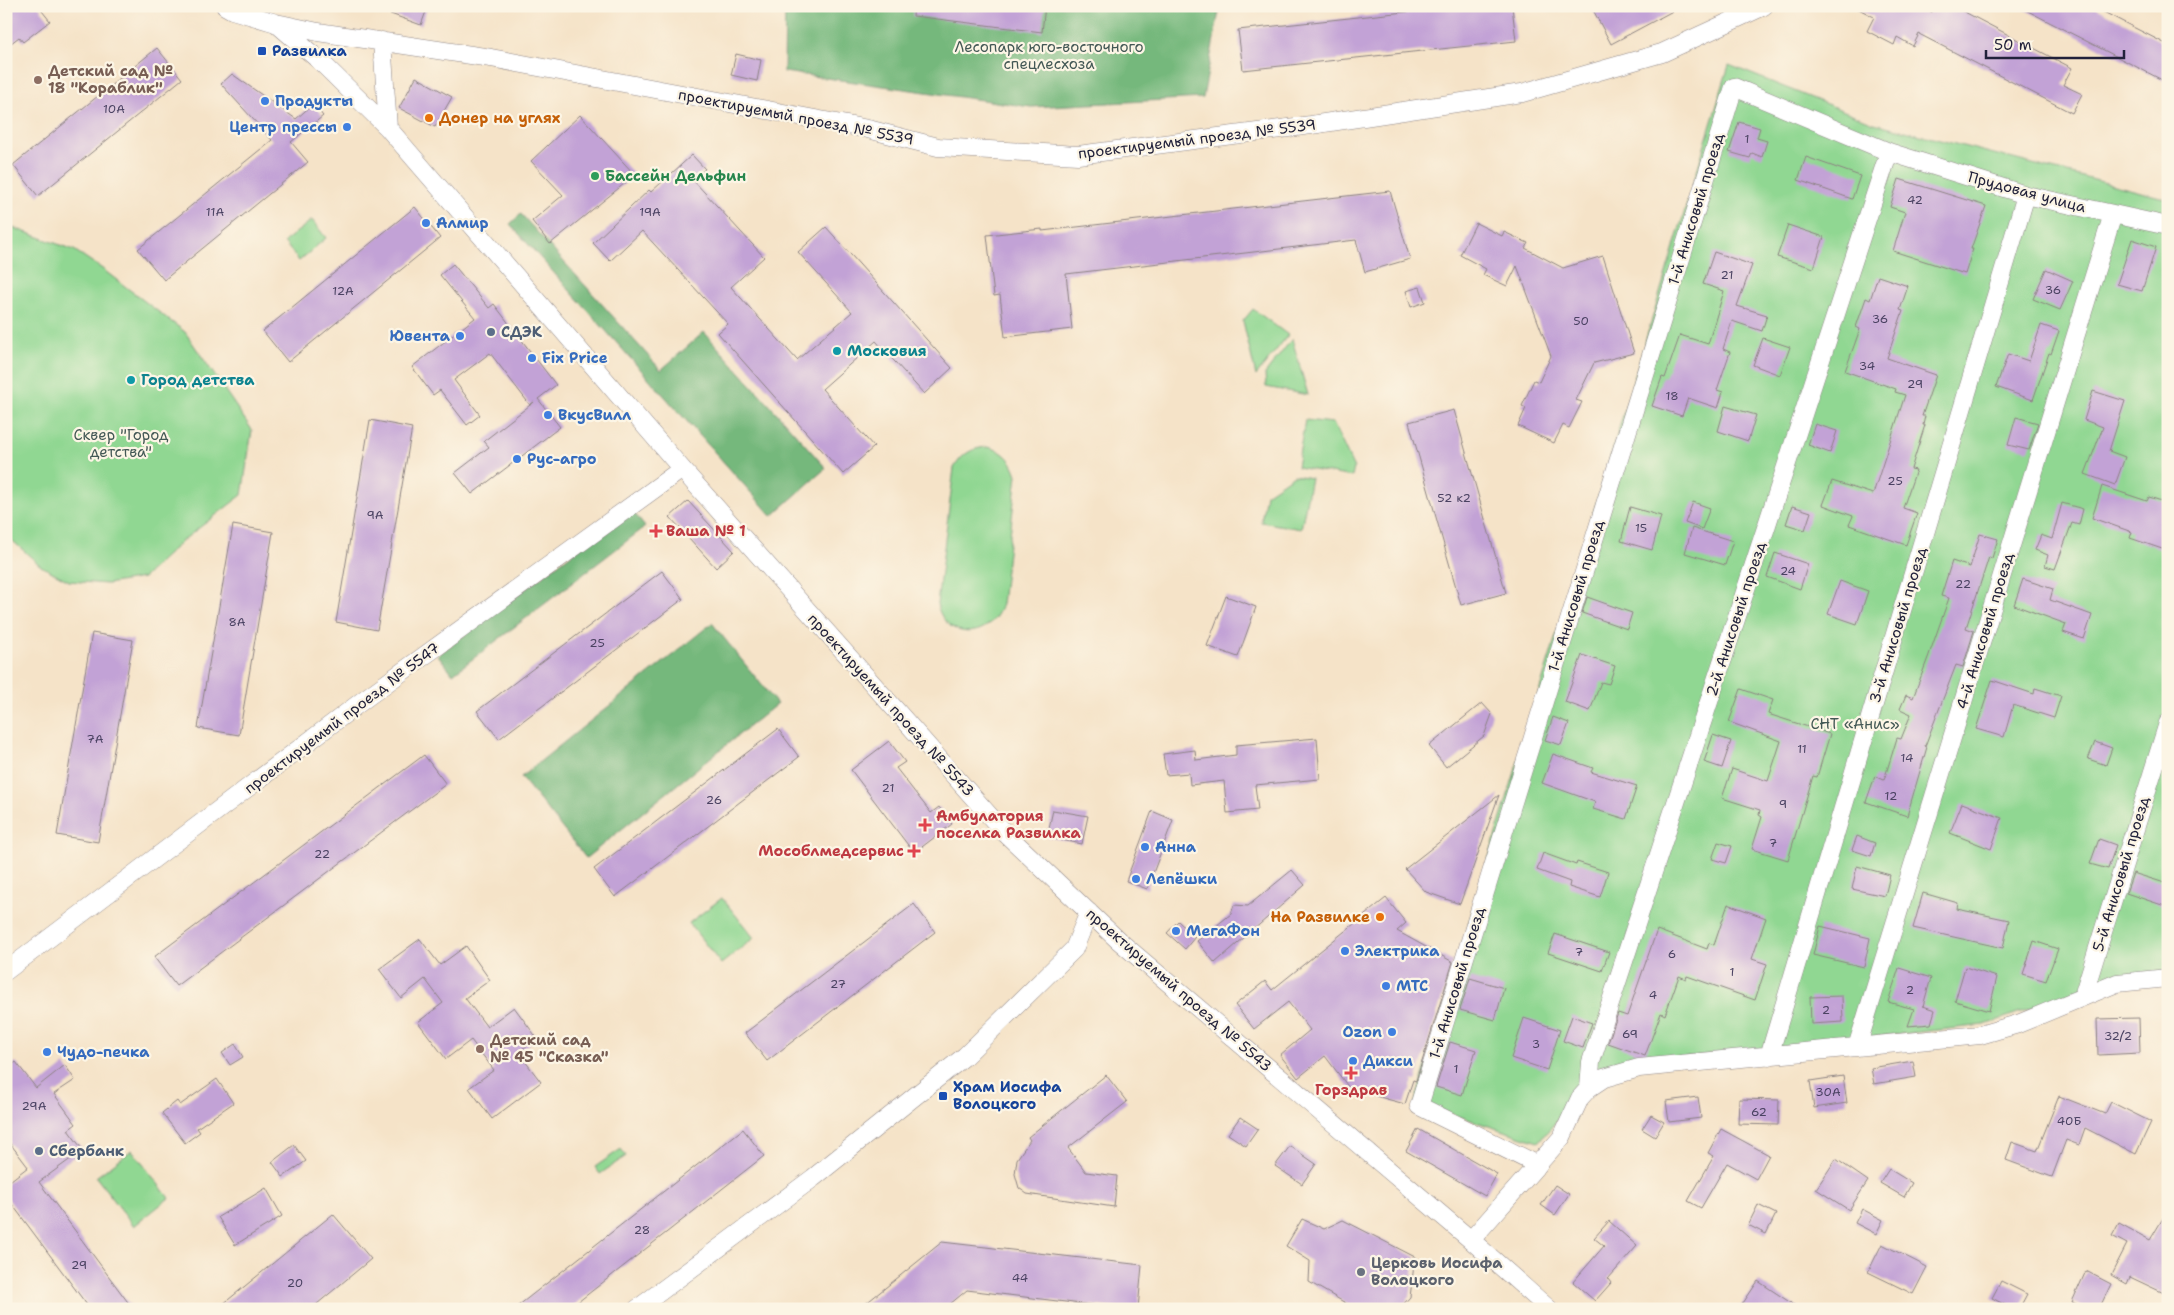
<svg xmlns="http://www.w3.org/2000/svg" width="2174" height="1315" viewBox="0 0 2174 1315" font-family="'Shantell Sans',sans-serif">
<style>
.green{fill:#90d792;stroke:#597c66}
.forest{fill:#74b87c;stroke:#4b6d5c}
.building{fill:#c2a2d6}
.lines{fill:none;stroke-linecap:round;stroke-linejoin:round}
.minor-casing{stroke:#8c8282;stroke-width:19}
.minor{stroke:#fff;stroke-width:18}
.transit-dot{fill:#1a4fb4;stroke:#fcf5e5;stroke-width:2}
.education-dot{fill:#8d6e63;stroke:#fcf5e5;stroke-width:2}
.shop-dot{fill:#3f7fe0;stroke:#fcf5e5;stroke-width:2}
.food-dot{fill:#e8710a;stroke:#fcf5e5;stroke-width:2}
.leisure-dot{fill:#2e9e5b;stroke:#fcf5e5;stroke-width:2}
.service-dot{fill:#5c6f8a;stroke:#fcf5e5;stroke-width:2}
.culture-dot{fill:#0f9aa8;stroke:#fcf5e5;stroke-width:2}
.health-dot{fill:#e0444e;stroke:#fcf5e5;stroke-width:2}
.worship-dot{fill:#6b7280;stroke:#fcf5e5;stroke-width:2}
.labels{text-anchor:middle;stroke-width:4.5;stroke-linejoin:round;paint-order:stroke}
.number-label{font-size:12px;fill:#4a4262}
.park-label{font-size:15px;fill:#435855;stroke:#fcf5e5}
.transit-label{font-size:15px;font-weight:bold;fill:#164399;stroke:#fcf5e5;text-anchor:start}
.education-label{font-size:15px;font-weight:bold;fill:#785e54;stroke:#fcf5e5;text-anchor:start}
.shop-label{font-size:15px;font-weight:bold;fill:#366cbe;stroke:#fcf5e5;text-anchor:start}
.street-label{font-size:15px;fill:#22223b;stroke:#fcf5e5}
.food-label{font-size:15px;font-weight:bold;fill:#c56008;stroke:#fcf5e5;text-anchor:start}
.leisure-label{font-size:15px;font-weight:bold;fill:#27864d;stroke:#fcf5e5;text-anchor:start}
.service-label{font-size:15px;font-weight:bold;fill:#4e5e75;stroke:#fcf5e5;text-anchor:start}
.culture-label{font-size:15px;font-weight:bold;fill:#0d838f;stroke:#fcf5e5;text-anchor:start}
.health-label{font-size:15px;font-weight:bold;fill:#be3a42;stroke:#fcf5e5;text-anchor:start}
.worship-label{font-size:15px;font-weight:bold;fill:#5b616d;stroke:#fcf5e5;text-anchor:start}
</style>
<rect width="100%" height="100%" fill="#fcf5e5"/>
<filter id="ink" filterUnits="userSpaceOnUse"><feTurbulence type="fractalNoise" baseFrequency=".02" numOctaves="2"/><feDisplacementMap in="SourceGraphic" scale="10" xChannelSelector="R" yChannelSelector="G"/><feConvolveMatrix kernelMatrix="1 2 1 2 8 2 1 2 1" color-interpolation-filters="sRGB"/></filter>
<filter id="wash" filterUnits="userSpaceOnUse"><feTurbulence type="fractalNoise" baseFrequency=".0096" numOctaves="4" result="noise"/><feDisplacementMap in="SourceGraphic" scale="20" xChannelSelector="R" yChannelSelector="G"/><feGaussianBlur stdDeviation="1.12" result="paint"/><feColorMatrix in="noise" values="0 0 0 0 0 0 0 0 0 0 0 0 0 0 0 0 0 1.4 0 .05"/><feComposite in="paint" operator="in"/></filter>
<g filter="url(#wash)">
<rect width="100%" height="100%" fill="#f5e3c8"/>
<path class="green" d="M1729,65l145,58 294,76v772l-98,23 -85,31 -383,41 -19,13 -6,8 -6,18 -33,37 -123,-40z
M312,220l14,18 -27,23 -15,-19z
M6,225l68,25 27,18 84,64 67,98 -10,65 -60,46 -39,37 -36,6 -38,-3 -28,-15 -35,-31z
M1253,309l35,26 -32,41 -13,-55z
M1292,339l16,56 -42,-8 -1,-13z
M1305,420l28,3 21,45 -2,9 -55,-10z
M988,447c16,4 24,12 29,28l-15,129c-11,36 -56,38 -65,0l17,-136c8,-14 17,-20 34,-21z
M1294,475l17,3 -10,51 -40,-7 5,-28z
M722,898l32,40 -33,26 -32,-41z
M621,1149l5,7 -26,18 -5,-7z
M132,1150l37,48 -35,28 -38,-49z"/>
<path class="forest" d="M785,6h435l-17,92 -172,9 -247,-35z
M521,214l140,156 43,-38 122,136 -54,48 -262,-292z
M631,509l14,18 -192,147 -15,-19z
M712,623l65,81 -191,154 -65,-81z"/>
<g id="blocks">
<path class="building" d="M6,6h32l12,15 -27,21 -4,-5 -13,10z
M375,6h53l-7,19 -47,-17z
M914,6h131l-3,26 -129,-16z
M1460,6h52l4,35 -273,29 -5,-40z
M1591,6h91l-71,38z
M1853,6h68l11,6 2,-6h19l119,62 -9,17 19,9 -10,19 -153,-79 -6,12 -16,-9 -3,8 -27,-14 7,-14z
M2018,6h74l76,39v38z
M157,48l25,31 -144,117 -25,-31z
M736,54l25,6 -4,21 -26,-6z
M232,74l64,45 17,-15 10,12 -32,26 17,20 -144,118 -26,-31 134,-109 -51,-56z
M416,77l36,20 -17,30 -36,-19z
M580,115l55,60 -85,69 -18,-23 31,-26 -32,-34z
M1739,122l21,6 -3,10 10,3 -5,16 -10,-4 -2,5 -21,-6z
M692,155l13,14 -12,11 71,77 -33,30 66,73 55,-48 -54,-60 28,-25 126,141 -28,26 -48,-53 -54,48 52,58 -31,27 -125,-141 10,-9 -86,-93 -32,30 -17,-18 56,-53 2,2z
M1806,157l54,19 -8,23 -54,-19z
M1899,179l87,27 -15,43h2l-8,25 -72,-23 12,-39 -15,-5z
M1390,191l20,68 -45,13 -9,-32 -290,34 6,55 -67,8 -5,-42 -6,1 -7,-61 55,-6v2z
M415,207l25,31 -152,124 -25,-31z
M1476,223l26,13 2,-4 24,11 -3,5 38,20 40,-12 31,97 -40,10 -18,37 6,2 -13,26 -6,-3 -9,18 -36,-17 8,-18 -4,-2 12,-26 5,2 12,-26 -34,-90 -10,20 -24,-11 3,-6 -26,-14z
M1788,225l36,12 -10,31 -37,-11z
M2132,239l24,8 -14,44 -25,-7z
M1714,252l38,13 -15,41 30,9 -5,16 -30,-10 -9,28 7,3 -13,38 6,2 -5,16 -30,-10 -6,18 -30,-10 10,-29 3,1 15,-43 28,9 16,-53 -21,-7z
M453,264l36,44 5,-4 62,81 -18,14 22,28 -88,67 -17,-21 34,-26 -5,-6 50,-39 -4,3 -40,-52 -36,27 26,35 -13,10 -27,-35 -7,5 -21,-28 63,-49 -35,-43z
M2046,269l27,12 -13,29 -27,-11z
M1878,276l30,10 -8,24 3,1 -16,47 49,17 -14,41h3l-2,9h2l-14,44 5,1 -13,38 14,5 -11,32 -57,-20 4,-9 -30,-11 9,-24 41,13 32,-99 -10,-3 1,-3 -51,-18 15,-42 -4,-2 10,-29 4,2z
M1420,287l5,15 -14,5 -5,-16z
M2041,325l18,6 -8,23 -2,-1 -16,47 -37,-13 12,-33 21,7z
M1763,338l27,9 -10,28 -27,-10z
M2093,391l32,10 -16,50 16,6 -10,28 -30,-11 18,-47 -19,-7z
M1725,406l31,9 -8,26 -30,-10z
M1454,410l52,183 -45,12 -52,-183z
M2016,417l22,6 -9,27 -21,-5z
M370,420l42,8 -35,202 -41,-8z
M1815,424l22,7 -7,22 -22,-8z
M2102,486l45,15 2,-4 19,6v39l-3,8 -35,-12 2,-6 -40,-14z
M688,501l46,50 -18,17 -46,-51z
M1693,502l17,6 -8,21 -17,-6z
M2062,503l21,6 -4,16 -7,-2 -17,46 -10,-3 3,-11 -13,-5 6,-15 11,4z
M1792,506l19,6 -6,18 -19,-6z
M1630,507l31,9 -9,34 -31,-9z
M233,525l40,7 -34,203 -41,-7z
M1692,528l41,13 -8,24 -40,-12z
M1980,534l18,5 -6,19 -3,-1 -23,71 8,3 -11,36 -7,-2 -31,81 2,1 -20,69 -41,-14 9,-26 9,4 13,-42 4,1 10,-25 -11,-5 6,-14 7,3 16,-43 20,-57 -8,-2 11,-35 18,6z
M1775,553l33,11 -8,25 -33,-12z
M662,571l21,28 -184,140 -22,-28z
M2023,579l30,10 -3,11 42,15 -8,24 -21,-7 3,-8 -52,-19z
M1840,581l28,10 -11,33 -29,-10z
M1226,596l30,11 -18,50 -31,-11z
M1587,597l45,16 -5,16 -45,-16z
M92,633l41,7 -35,202 -41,-7z
M1582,655l33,11 -6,18 -8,-2 -11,29 -25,-9z
M1992,680l42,14 1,-6 26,8 -7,22 -41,-13 -9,32 -28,-8z
M1741,689l32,11 -5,14 62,20 -13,43 -4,-1 -25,84 -36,-11 10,-32 -3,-2 1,-5 -38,-12 10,-29 36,12 13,-40 -52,-19z
M1482,703l10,11 -8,22 -38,31 -17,-21z
M1553,717l16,6 -8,22 -16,-5z
M778,729l21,28 -184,140 -21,-28z
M1713,735l18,6 -9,27 -18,-6z
M1317,738l3,41 -65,6 3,25 -31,3 -3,-32 -34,4 -1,-12 -23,2 -3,-21 32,-4 1,10 40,-5v-10z
M889,741l16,21 -9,6 35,45 8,-6 13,17 -38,29 -63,-83z
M2095,742l17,6 -6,17 -18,-6z
M1553,754l40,14 -2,4 46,14 -11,33 -33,-10 2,-7 -53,-19z
M424,755l22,29 -270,202 -22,-29z
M1499,795l-39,109 -34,-12 -21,-23z
M1962,803l40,15 -11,31 -41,-16z
M1053,810l35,6 -6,28 -35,-7z
M1152,811l21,9 -26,69 -21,-8z
M1857,836l18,7 -4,13 -19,-6z
M2099,839l17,6 -8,24 -18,-5z
M1718,842l14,4 -6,17 -14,-4z
M1543,853l33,12 1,-3 31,10 -8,25 -31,-10 1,-5 -33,-12z
M1857,866l33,9 -5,21 -33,-7z
M1292,870l13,15 -90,78 -18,-22 34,-27 3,-9 14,1z
M2133,873l35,11v23l-42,-14z
M1923,893l35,10 -1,6 52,11 -6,28 -90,-20z
M1386,898l20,25 -9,8 56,31 -37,119 -3,-1 -8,24 -55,-15 -25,-33 -27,22 -18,-23 30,-25 -22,-28 -34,27 -19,-24 30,-24 7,9z
M914,904l21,28 -168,129 -22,-28z
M1728,904l38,14 -14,41 15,5 -12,36 -68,-24 -1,3 -7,-3 -14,39 -4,-2 -16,43 -37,-13 10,-30 9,3 30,-86 50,19 2,-6 5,2z
M1178,921l17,16 -10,12 -18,-16z
M1820,926l50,12 -6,29 -51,-12z
M1555,934l54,18 -7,19 -54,-18z
M420,939l20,26 26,-19 24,34 -25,18 22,29 27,-20 23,31 -19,14 23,30 -49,37 -23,-31 25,-18 -23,-30 -25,19 -28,-37 25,-19 -18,-24 -24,19 -22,-29z
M2034,941l24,8 -12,32 -23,-7z
M1965,967l32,10 -8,34 -34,-10z
M1899,968l32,10 -8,28 12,4 -4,14 -23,2 6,-17 -26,-7z
M1470,978l34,10 -9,32 -35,-10z
M1842,996l1,26 -32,2 -1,-27z
M1572,1016l20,7 -9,25 -20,-7z
M1524,1018l36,12 -13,40 -36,-12z
M2139,1018l1,35 -42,2 -1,-36z
M1450,1042l26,8 -14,45 -26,-8z
M235,1044l8,13 -13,8 -8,-12z
M1913,1061l3,16 -42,7 -3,-16z
M16,1062l20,26 29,-23 10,15 -21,14 22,30 -8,6 15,20 -44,32 94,127h-43l-84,-113v-12l22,-17 -22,-29v-69z
M1106,1075l21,27 -59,46 18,24 31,4 -3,31 -87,-13 -8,-6 -4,-14 2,-15 13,-19 -2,-3z
M1843,1076l4,27 -33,5 -4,-27z
M217,1079l16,24 -36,25 3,4 -15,11 -23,-30 15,-12 3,4z
M2059,1096l46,18 6,-12 40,20 -15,32 -51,-26 -6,17 -13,-5 -14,37 -46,-17 6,-18 25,9z
M1698,1097l3,21 -32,4 -3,-21z
M1739,1099l40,1 -1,25 -40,-1z
M1651,1115l13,7 -9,15 -13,-8z
M1240,1117l18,12 -12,17 -18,-12z
M743,1129l21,27 -195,153h-55z
M1418,1129l79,45 -12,22 -79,-45z
M1721,1129l48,26 -13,24 -29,-16 -26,45 -13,-7 26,-45 -6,-3z
M294,1145l12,16 -23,16 -11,-15z
M1290,1146l26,18 -14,20 -27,-18z
M1836,1159l32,22 -19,29 -33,-21z
M1889,1169l23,14 -8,14 -24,-14z
M1555,1185l14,9 -14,21 -14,-10z
M266,1188l16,28 -47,29 -17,-28z
M1758,1205l18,9 -10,20 -18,-9z
M1862,1209l21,11 -7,14 -21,-11z
M2168,1210v85l-38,-18 -3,7 -16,-9 16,-31 -15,-8 7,-13 31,17z
M333,1214l38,45 -60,50h-94z
M1302,1219l22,10 19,-9 72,37 -5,40 -11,12h-43l-47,-27 1,-21 -24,-15z
M1609,1221l28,25 -29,33 3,4 -16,18 -22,-19 31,-36 -10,-8z
M942,1242l200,23 -4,44h-15l-156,-19 -23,19h-85z
M1882,1244l45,23 -14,27 -45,-22z
M2086,1271l25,13 -12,25h-13l-14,-7z
M1758,1281l42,28h-61z
M2001,1281l26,13 -8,15h-6l-21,-11z"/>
</g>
</g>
<g filter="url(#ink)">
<use href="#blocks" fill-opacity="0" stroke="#8c8282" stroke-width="1"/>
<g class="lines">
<defs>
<path id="minor" d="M225,6l7,4 44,13 42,9 173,26 377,71 70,18 140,8 233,-30 211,-32 140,-40 102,-47
M276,23l45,39 67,66 294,341 322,363 114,108 353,300 78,69
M382,41l6,87
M6,971l360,-273 316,-229
M2083,996l85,-273
M1857,1047l256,-833
M1769,1056l257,-861
M1589,1088l2,-26 298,-910
M1538,1165l-119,-59 315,-1019 155,65 137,43 142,31
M1471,1240l91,-103 18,-39 9,-10 15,-10 35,-10 341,-33 38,-11 99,-41 51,-5
M637,1309l176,-131 152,-122 109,-107 15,-37"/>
</defs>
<use href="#minor" class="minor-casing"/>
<use href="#minor" class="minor"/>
</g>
</g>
<g class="transit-dot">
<rect x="257" y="46" width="10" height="10" rx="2.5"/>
<rect x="938" y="1091" width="10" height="10" rx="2.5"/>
</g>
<g class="education-dot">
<circle cx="38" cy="80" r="5"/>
<circle cx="480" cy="1049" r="5"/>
</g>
<g class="shop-dot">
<circle cx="265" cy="101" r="5"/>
<circle cx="347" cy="127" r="5"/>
<circle cx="426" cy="223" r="5"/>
<circle cx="460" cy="336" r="5"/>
<circle cx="532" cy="358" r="5"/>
<circle cx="548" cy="415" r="5"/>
<circle cx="517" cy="459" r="5"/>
<circle cx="1145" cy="847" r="5"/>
<circle cx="1136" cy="879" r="5"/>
<circle cx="1176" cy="931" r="5"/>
<circle cx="1345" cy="951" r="5"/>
<circle cx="1386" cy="986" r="5"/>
<circle cx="1392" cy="1032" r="5"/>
<circle cx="47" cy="1052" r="5"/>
<circle cx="1353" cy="1061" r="5"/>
</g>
<g class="food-dot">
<circle cx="429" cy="118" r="5"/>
<circle cx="1380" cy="917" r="5"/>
</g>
<circle class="leisure-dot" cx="595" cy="176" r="5"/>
<g class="service-dot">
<circle cx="491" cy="332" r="5"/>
<circle cx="39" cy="1151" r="5"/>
</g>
<g class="culture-dot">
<circle cx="837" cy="351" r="5"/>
<circle cx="131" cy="380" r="5"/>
</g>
<g class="health-dot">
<path d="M653.5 523.5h5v5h5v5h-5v5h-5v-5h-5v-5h5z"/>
<path d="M922.5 817.5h5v5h5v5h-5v5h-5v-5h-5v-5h5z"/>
<path d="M911.5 843.5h5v5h5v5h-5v5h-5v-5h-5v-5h5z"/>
<path d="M1348.5 1065.5h5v5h5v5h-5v5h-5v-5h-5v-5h5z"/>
</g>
<circle class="worship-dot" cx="1361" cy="1272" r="5"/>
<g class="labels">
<g class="number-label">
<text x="114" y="113">10А</text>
<text x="1747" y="143">1</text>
<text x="1915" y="204">42</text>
<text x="215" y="216">11А</text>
<text x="650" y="216">19А</text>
<text x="1727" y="279">21</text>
<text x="2053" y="294">36</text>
<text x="343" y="295">12А</text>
<text x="1880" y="323">36</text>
<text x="1581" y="325">50</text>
<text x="1867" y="370">34</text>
<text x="1915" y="388">29</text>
<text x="1672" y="400">18</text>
<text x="1895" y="485">25</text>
<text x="1454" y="502">52 к2</text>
<text x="375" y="519">9А</text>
<text x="1641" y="532">15</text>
<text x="1788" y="575">24</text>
<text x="1963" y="588">22</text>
<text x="237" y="626">8А</text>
<text x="597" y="647">25</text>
<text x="95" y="743">7А</text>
<text x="1802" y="753">11</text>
<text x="1907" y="762">14</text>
<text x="888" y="792">21</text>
<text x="1891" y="800">12</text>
<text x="714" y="804">26</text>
<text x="1783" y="808">9</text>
<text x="1773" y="847">7</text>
<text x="322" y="858">22</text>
<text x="1579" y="956">7</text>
<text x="1672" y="958">6</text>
<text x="1732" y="976">1</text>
<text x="838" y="988">27</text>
<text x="1910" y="994">2</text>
<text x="1653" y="999">4</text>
<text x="1826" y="1014">2</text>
<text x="1630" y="1038">69</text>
<text x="2118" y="1040">32/2</text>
<text x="1536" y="1048">3</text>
<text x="1456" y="1073">1</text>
<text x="1828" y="1096">30А</text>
<text x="34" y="1110">29А</text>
<text x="1759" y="1116">62</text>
<text x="2069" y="1125">40Б</text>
<text x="642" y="1234">28</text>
<text x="79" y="1269">29</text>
<text x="1020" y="1282">44</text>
<text x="295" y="1287">20</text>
</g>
<g class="park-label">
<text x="1049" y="52">Лесопарк юго-восточного<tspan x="1049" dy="17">спецлесхоза</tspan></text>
<text x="121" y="440">Сквер "Город<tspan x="121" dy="17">детства"</tspan></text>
<text x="1855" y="729">СНТ «Анис»</text>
</g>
<g class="transit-label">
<text x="272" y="56">Развилка</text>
<text x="953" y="1092">Храм Иосифа<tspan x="953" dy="17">Волоцкого</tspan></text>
</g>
<g class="education-label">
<text x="48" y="76">Детский сад №<tspan x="48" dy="17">18 "Кораблик"</tspan></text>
<text x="490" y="1045">Детский сад<tspan x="490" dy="17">№ 45 "Сказка"</tspan></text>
</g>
<g class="shop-label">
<text x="275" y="106">Продукты</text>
<text x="337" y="132" text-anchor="end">Центр прессы</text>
<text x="436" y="228">Алмир</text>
<text x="450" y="341" text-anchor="end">Ювента</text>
<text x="542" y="363">Fix Price</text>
<text x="558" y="420">ВкусВилл</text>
<text x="527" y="464">Рус-агро</text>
<text x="1155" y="852">Анна</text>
<text x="1146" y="884">Лепёшки</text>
<text x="1186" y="936">МегаФон</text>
<text x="1355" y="956">Электрика</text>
<text x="1396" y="991">МТС</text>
<text x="1382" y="1037" text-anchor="end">Ozon</text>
<text x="57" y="1057">Чудо-печка</text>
<text x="1363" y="1066">Дикси</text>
</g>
<g class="street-label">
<text transform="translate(796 117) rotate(11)" y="5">проектируемый проезд № 5539</text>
<text transform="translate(1197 139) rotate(-7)" y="5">проектируемый проезд № 5539</text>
<text transform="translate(2027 192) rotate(15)" y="5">Прудовая улица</text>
<text transform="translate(1696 209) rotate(-73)" y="5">1-й Анисовый проезд</text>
<text transform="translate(1576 596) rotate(-73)" y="5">1-й Анисовый проезд</text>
<text transform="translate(1736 619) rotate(-72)" y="5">2-й Анисовый проезд</text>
<text transform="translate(1898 625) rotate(-73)" y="5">3-й Анисовый проезд</text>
<text transform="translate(1985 631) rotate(-73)" y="5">4-й Анисовый проезд</text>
<text transform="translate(891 705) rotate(48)" y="5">проектируемый проезд № 5543</text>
<text transform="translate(342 718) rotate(-37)" y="5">проектируемый проезд № 5547</text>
<text transform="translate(2121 874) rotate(-73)" y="5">5-й Анисовый проезд</text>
<text transform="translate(1457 983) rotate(-73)" y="5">1-й Анисовый проезд</text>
<text transform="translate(1179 990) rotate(41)" y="5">проектируемый проезд № 5543</text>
</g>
<g class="food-label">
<text x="439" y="123">Донер на углях</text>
<text x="1370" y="922" text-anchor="end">На Развилке</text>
</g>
<g class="leisure-label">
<text x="605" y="181">Бассейн Дельфин</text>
</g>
<g class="service-label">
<text x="501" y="337">СДЭК</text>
<text x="49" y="1156">Сбербанк</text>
</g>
<g class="culture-label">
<text x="847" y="356">Московия</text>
<text x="141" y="385">Город детства</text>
</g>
<g class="health-label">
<text x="666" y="536">Ваша № 1</text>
<text x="936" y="821">Амбулатория<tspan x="936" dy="17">поселка Развилка</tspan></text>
<text x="904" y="856" text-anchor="end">Мособлмедсервис</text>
<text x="1351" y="1095" text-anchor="middle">Горздрав</text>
</g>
<g class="worship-label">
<text x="1371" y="1268">Церковь Иосифа<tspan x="1371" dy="17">Волоцкого</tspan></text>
</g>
</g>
<rect width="2174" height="1315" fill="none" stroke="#fcf5e5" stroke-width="25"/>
<path d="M1986 50v8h138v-8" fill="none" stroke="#22223b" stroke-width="2.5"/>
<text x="1994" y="50" font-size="15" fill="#22223b" stroke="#fcf5e5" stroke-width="4" paint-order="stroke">50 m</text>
</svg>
